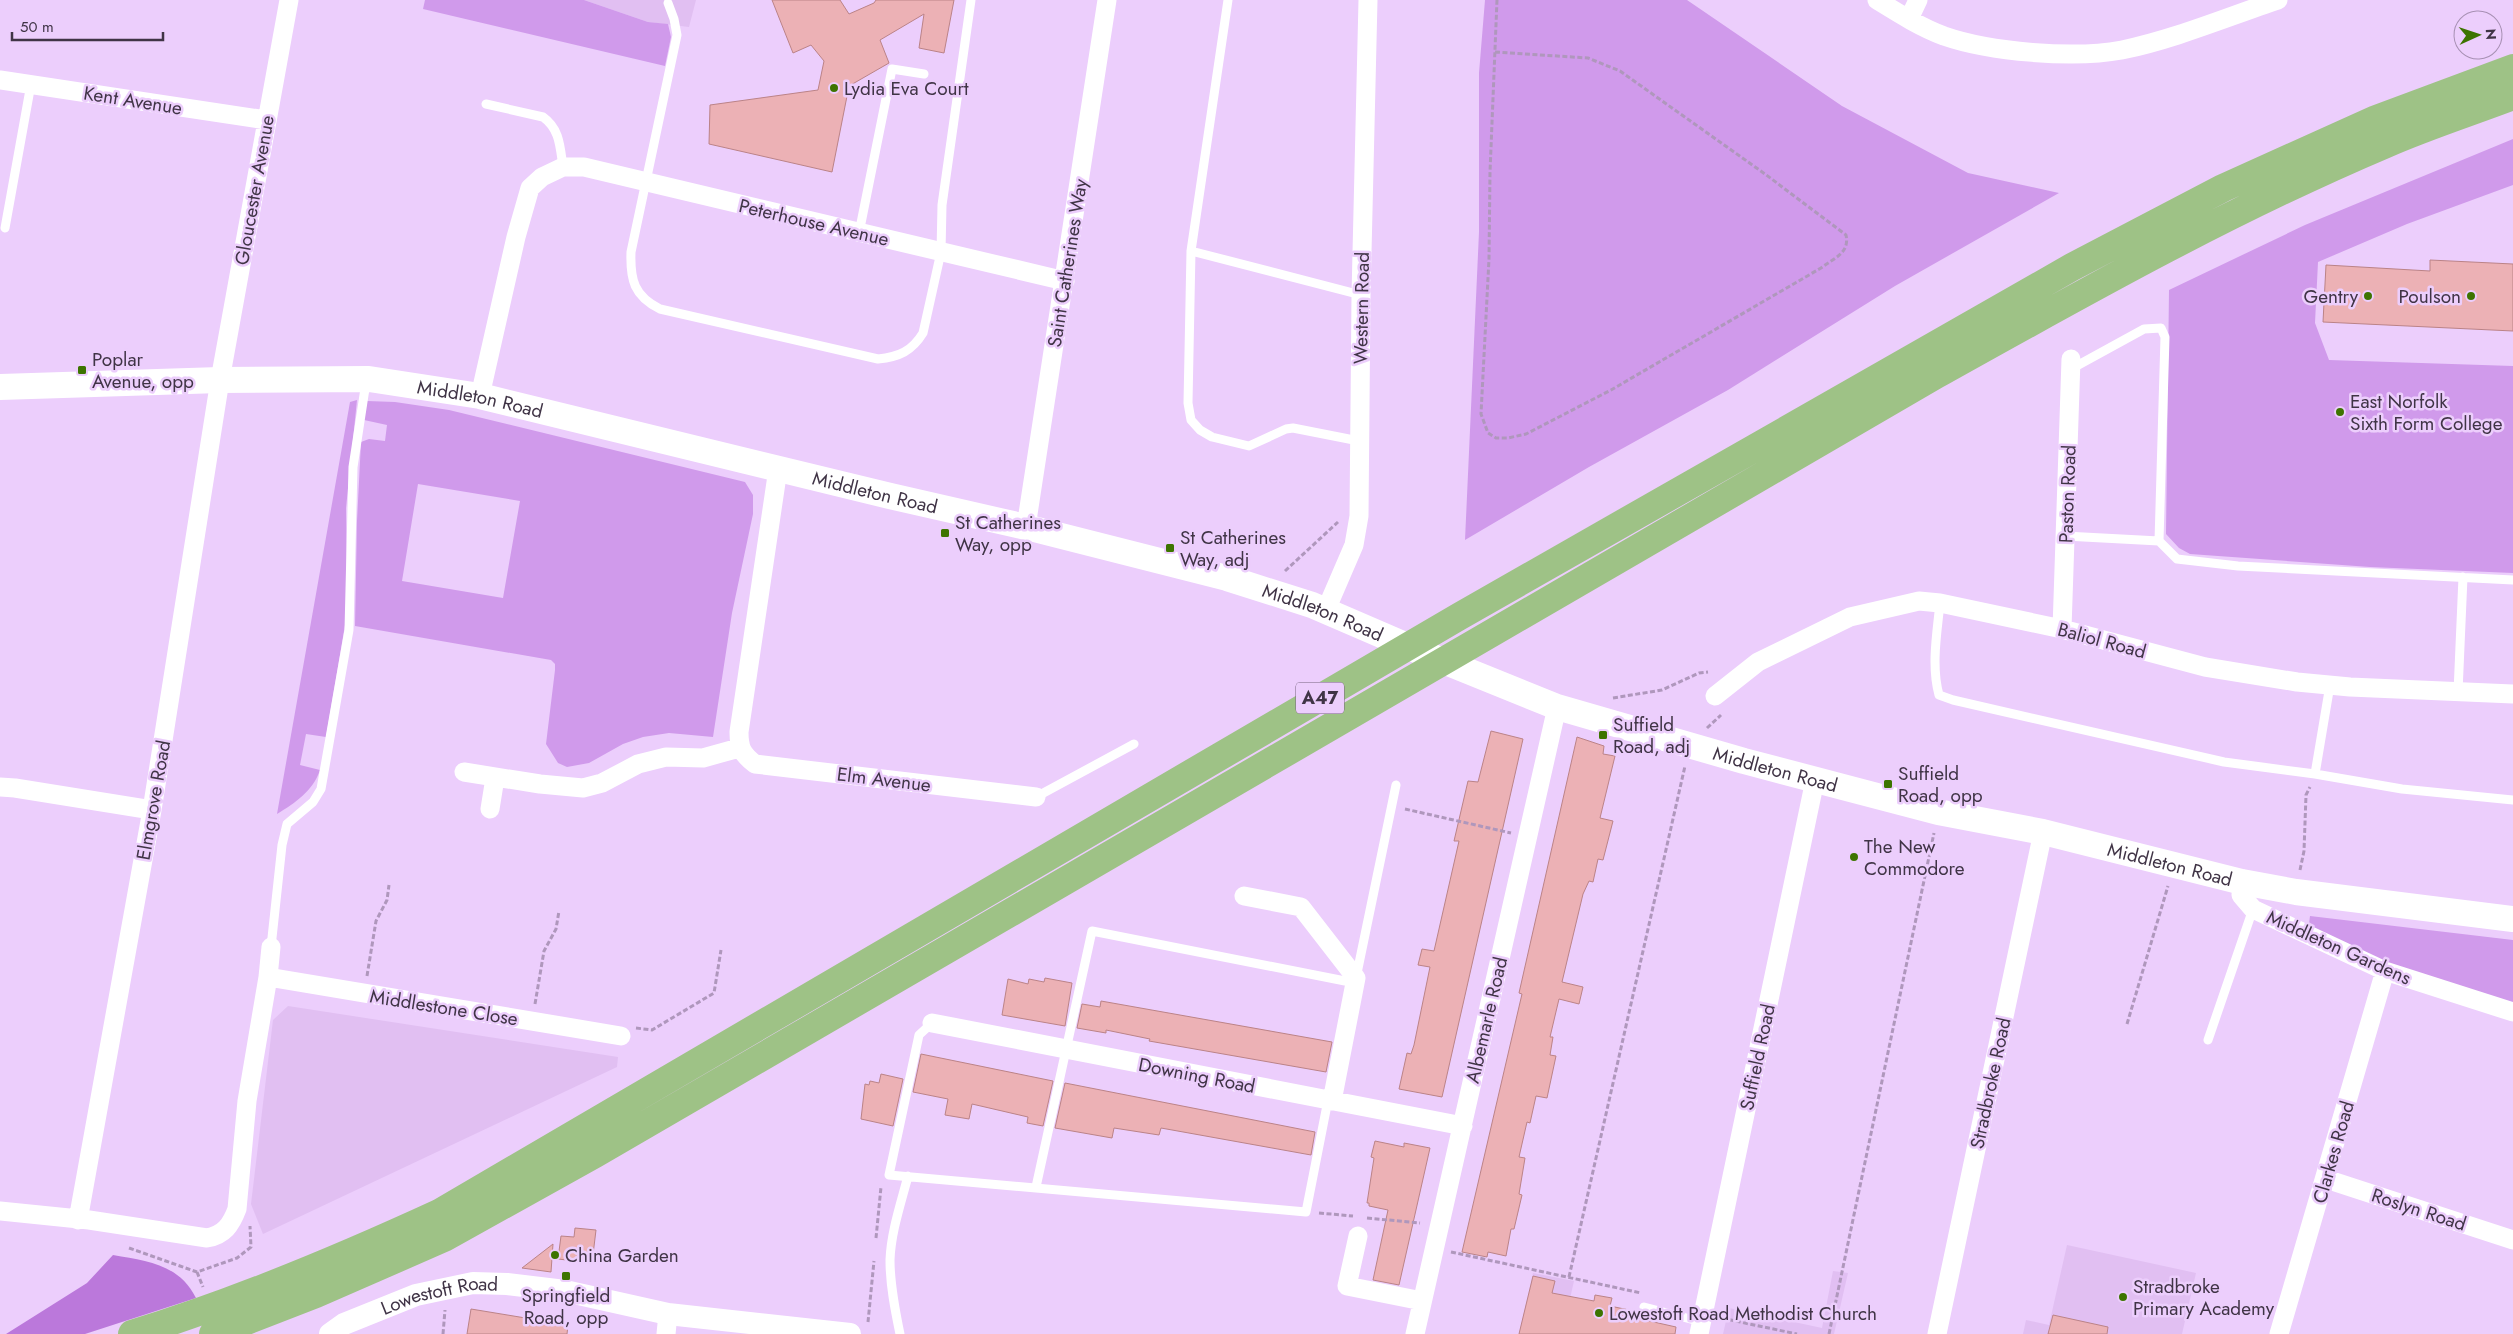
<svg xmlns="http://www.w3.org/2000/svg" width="2513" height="1334" viewBox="0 0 2513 1334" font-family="Jost,sans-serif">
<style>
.built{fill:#e1bff2}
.green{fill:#d09aeb;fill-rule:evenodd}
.forest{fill:#bb78db}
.building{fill:#ecb1b5;stroke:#bb8387}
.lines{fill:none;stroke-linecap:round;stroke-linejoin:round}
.path{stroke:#af97bc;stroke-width:3;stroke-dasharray:5 2.5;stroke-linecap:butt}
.service{stroke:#fff;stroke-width:9}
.minor{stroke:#fff;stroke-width:19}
.tertiary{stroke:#fff;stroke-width:22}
.secondary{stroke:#fff;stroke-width:26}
.trunk{stroke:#9ec286;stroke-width:28}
.poi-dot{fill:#3d7400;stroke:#eccefc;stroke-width:2}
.labels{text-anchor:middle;stroke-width:5;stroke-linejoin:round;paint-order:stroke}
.shield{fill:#eccefc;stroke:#74627d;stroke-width:1}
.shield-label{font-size:18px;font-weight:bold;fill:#403446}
.poi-label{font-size:19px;fill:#403446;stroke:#eccefc;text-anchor:start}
.street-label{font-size:19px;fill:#403446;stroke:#eccefc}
</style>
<rect width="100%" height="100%" fill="#eccefc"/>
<path class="built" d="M584,0h112l-7,27 -41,-5z
M288,1006l330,51 -1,10 -354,167 -12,-30 22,-184z
M2067,1245l129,28 -14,61h-159l3,-14 23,5z
M1833,1271l15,2 -14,61h-111l6,-26 93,20z
M1533,1273l41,8 -12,53h-43z"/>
<path class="green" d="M425,0h159l64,22 20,2 3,13 -6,29 -242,-57z
M1485,0h202l155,106 126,67 91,20 -164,93 -167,104 -139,77 -124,73 14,-308v-159z
M2513,139v46l-106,39 -89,38 -3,61 14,37 184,6v207l-143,-6 -180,-13 -11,-6 -13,-14 3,-244 136,-65z
M357,400l-11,108 1,98 -2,19 -19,112 -20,-3 -6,31 20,5c-7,21 -25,33 -43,44l73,-412z
M367,401l28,1 54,8 296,72 8,13v19l-21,99 -19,124 -44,-4 -26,4 -20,7 -34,19 -22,4 -9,-4 -12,-19 9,-74v-6l-4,-4 -196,-34 2,-105 4,-79 8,-3 16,2 2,-16 -23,-5zM418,484l102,17 -17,97 -101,-17z
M2310,916l203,24v63l-109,-33 -96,-39z"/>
<path class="forest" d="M113,1255c34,6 66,9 83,43l-111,36h-79l81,-51z"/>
<path class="building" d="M772,0h68l9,14 25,-11 2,-3h78l-10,53 -25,-5 5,-34 -44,26 9,23 -40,23 -17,86 -123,-28 1,-39 108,-15 6,-29 -13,-16 -18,8z
M2430,260l83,4v67l-190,-9 3,-57 104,6z
M1491,731l32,8 -81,358 -43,-8 8,-36 4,1 3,-9 16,-78 -12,-2 4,-16 12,2 25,-110h-5l14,-60 10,1z
M1577,737l27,9 -1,8 12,2 -15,62 13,3 -10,39 -5,-1 -5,23 -4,-1 -6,13 -21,88 21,5 -4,17 -20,-5 -9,38h3l-3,18 6,1 -9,42 -11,-2 -6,27 -3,-1 -8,35 6,1 -6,36 3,1 -8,34h-3l-5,27 -18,-4 -1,5 -25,-5 60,-258 -3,-1z
M1045,978l27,5 -7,43 -63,-11 6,-36 20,5 1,-5 15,3z
M1101,1001l231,41 -6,30 -177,-31 1,-2 -44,-9v3l-29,-5 5,-24 18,3z
M921,1054l132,27 -10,45 -16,-3 1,-6 -56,-13 -3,15 -24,-4 3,-16 -35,-7z
M881,1074l22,5 -10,47 -32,-7 4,-35 4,1 1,-4 9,2z
M1065,1083l250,49 -4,23 -150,-27 -2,7 -45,-7 -2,10 -57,-10z
M1375,1141l29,6v-4l26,5 -31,137 -26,-5 15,-70 -19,-4v-3h-2l7,-45 -3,-1z
M575,1228l21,2 -4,33 -34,-4 3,-23 13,1z
M553,1244l-2,28 -29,-4z
M1533,1276l22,5 -3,12 42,8 1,-6 17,3 -2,8 19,4 -2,6 49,11 -1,7h-156z
M471,1309l97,16 -1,9h-100z
M2053,1315l55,12 -1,7h-59z"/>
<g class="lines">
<path class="path" d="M1495,52l93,6 32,13 145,103 81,61c4,18 -12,23 -25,33l-210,122 -85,44 -18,4h-12l-8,-5 -7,-19 8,-155 1,-87 7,-172
M1285,571l53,-49
M1613,698l49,-8 37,-17 9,-1
M1707,728l14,-13
M1405,809l106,24
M2300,870l4,-19 2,-56 4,-8
M367,976l9,-55 11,-21 2,-15
M535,1004l9,-53 12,-22 3,-18
M2127,1024l41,-138
M636,1028l16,2 62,-37 7,-43
M1319,1213l34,3
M1367,1218l53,5
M876,1238l5,-51
M129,1248l68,24 40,-14 14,-11 -1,-21
M1451,1252l190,41
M197,1272l6,15
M1569,1277l116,-511
M1721,1318l76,16
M868,1322l6,-61
M443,1334l2,-24
M1829,1334l105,-501"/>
<path class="service" d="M1228,0l-37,251 -3,152 3,17 9,10 12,7 37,9 37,-17 7,-1 66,13
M668,3l6,16 3,16 -46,217c-1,28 3,44 29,57l218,50c21,-2 34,-8 45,-26l18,-81 1,-47 29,-205
M486,104l57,13c17,12 17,30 20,50
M5,228l26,-144
M859,233l33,-164 32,5
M1191,251l170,44
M2071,369l73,-40 17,-1 4,9 -6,204 18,18 61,7 275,14
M2065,536l94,5
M1940,603c-3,30 -9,63 -1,92l14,5 271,62 91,12 87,15 111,11
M2458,692l5,-115
M2315,774l15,-89
M1036,797l98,-53
M271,947l11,-102 5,-21 26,-22 8,-13 28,-159 4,-163 13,-85
M932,1023l-13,12 -30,140 417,37 22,-112
M2208,1040l45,-131
M1036,1187l56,-256 253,50 11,-3 40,-193
M1644,1307l58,15
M900,1334c-5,-24 -10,-49 -10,-74 1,-28 11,-57 18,-84"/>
<path class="minor" d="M1877,0c21,13 43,27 67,36 46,16 130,23 178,14 53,-11 105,-33 156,-50
M1909,19l9,-19
M0,80l266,40
M480,396l36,-159 14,-49 12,-11 21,-10h21l481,114
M778,469l-39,263c0,16 3,22 16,32l281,33
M1026,527l81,-527
M1326,610l28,-65 5,-29 2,-221 7,-295
M2062,629l9,-270
M1715,696l43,-34 92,-45 69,-16 21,2 122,26 143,38 92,15 53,5 163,7
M464,772l76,12 43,4 19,-5 36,-19 28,-7 37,1 36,-10
M0,787l15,1 137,22
M490,809l5,-31
M2242,882l-1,13 12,14 132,62 128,41
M1244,896l57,11 55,71 -24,123
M268,977l3,-30
M932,1023l531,103
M2326,1179l187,61
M0,1211l89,9 118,18c17,-3 24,-13 30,-29l10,-108 21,-124 353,59
M78,1220l74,-410 68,-430 69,-380
M1358,1236l-11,50 75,15
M666,1334l2,-20
M1415,1334l142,-627
M1699,1334l116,-554
M1937,1334l106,-502
M2279,1334l106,-363"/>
<path class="tertiary" id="s1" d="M330,1334l14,-10 72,-29 57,-12 34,1 58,7 103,23 182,20"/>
<path class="secondary" id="s2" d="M0,387l220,-7 149,-1 111,17 410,100 136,31 201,51 85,27 109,47 136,55 187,54 194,51 105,20 199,50 54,10 217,27"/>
<path class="trunk" d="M132,1334c105,-32 207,-75 307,-121l1021,-597 612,-349 151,-79 153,-69 137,-51
M213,1334l103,-40 128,-56 151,-84 1341,-779c147,-82 294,-165 450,-231 41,-18 85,-32 127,-48"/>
</g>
<g class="poi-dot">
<circle cx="834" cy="88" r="5"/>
<circle cx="2368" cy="296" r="5"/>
<circle cx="2471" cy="296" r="5"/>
<rect x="77" y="365" width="10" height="10" rx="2.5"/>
<circle cx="2340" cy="412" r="5"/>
<rect x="940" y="528" width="10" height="10" rx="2.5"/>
<rect x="1165" y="543" width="10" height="10" rx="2.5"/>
<rect x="1598" y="730" width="10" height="10" rx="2.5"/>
<rect x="1883" y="779" width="10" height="10" rx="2.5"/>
<circle cx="1854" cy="857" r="5"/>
<circle cx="555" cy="1255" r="5"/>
<rect x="561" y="1271" width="10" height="10" rx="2.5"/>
<circle cx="2123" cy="1297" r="5"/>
<circle cx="1599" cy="1313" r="5"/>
</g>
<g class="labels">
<rect class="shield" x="1296" y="682.5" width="48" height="31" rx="4"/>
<g class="shield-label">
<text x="1320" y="704">A47</text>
</g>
<g class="poi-label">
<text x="844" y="95">Lydia Eva Court</text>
<text x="2358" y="303" text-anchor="end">Gentry</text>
<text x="2461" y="303" text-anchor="end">Poulson</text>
<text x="92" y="366">Poplar<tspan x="92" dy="22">Avenue, opp</tspan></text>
<text x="2350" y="408">East Norfolk<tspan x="2350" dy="22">Sixth Form College</tspan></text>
<text x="955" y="529">St Catherines<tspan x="955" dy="22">Way, opp</tspan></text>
<text x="1180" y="544">St Catherines<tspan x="1180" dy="22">Way, adj</tspan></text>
<text x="1613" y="731">Suffield<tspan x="1613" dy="22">Road, adj</tspan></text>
<text x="1898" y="780">Suffield<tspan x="1898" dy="22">Road, opp</tspan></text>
<text x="1864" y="853">The New<tspan x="1864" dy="22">Commodore</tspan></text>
<text x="565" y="1262">China Garden</text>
<text x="2133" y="1293">Stradbroke<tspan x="2133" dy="22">Primary Academy</tspan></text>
<text x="566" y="1302" text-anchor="middle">Springfield<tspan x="566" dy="22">Road, opp</tspan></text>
<text x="1609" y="1320">Lowestoft Road Methodist Church</text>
</g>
<g class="street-label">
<text transform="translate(133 100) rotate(9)" y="7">Kent Avenue</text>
<text transform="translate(254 190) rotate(-80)" y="7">Gloucester Avenue</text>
<text transform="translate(814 222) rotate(13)" y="7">Peterhouse Avenue</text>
<text transform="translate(1067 263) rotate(-81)" y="7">Saint Catherines Way</text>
<text transform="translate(1361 308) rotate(-89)" y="7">Western Road</text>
<text dy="7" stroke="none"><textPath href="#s2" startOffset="482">Middleton Road</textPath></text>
<text dy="7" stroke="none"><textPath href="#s2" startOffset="888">Middleton Road</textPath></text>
<text transform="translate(2067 494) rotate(-88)" y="7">Paston Road</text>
<text dy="7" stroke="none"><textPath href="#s2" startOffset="1352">Middleton Road</textPath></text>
<text transform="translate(2102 640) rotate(15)" y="7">Baliol Road</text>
<text dy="7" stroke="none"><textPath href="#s2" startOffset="1832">Middleton Road</textPath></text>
<text transform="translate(884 779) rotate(7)" y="7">Elm Avenue</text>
<text transform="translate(153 800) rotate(-80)" y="7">Elmgrove Road</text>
<text dy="7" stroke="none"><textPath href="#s2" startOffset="2238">Middleton Road</textPath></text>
<text transform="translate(2339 947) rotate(24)" y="7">Middleton Gardens</text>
<text transform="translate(444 1007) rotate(9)" y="7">Middlestone Close</text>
<text transform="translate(1486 1020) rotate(-77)" y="7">Albemarle Road</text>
<text transform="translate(1757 1057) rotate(-78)" y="7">Suffield Road</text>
<text transform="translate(1197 1075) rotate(11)" y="7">Downing Road</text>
<text transform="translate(1990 1083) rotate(-78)" y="7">Stradbroke Road</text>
<text transform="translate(2333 1152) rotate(-74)" y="7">Clarkes Road</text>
<text transform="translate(2419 1209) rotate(18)" y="7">Roslyn Road</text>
<text dy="7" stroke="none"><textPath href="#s1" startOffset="118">Lowestoft Road</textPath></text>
</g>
</g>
<g transform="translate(2478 35) rotate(87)"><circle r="24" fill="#eccefc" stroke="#a790b3"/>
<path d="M0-4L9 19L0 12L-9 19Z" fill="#3d7400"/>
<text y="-8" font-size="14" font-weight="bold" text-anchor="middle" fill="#403446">N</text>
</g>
<path d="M12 32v8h151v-8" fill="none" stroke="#403446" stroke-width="2.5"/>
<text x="20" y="32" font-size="15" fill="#403446" stroke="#eccefc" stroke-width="4" paint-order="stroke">50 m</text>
</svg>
